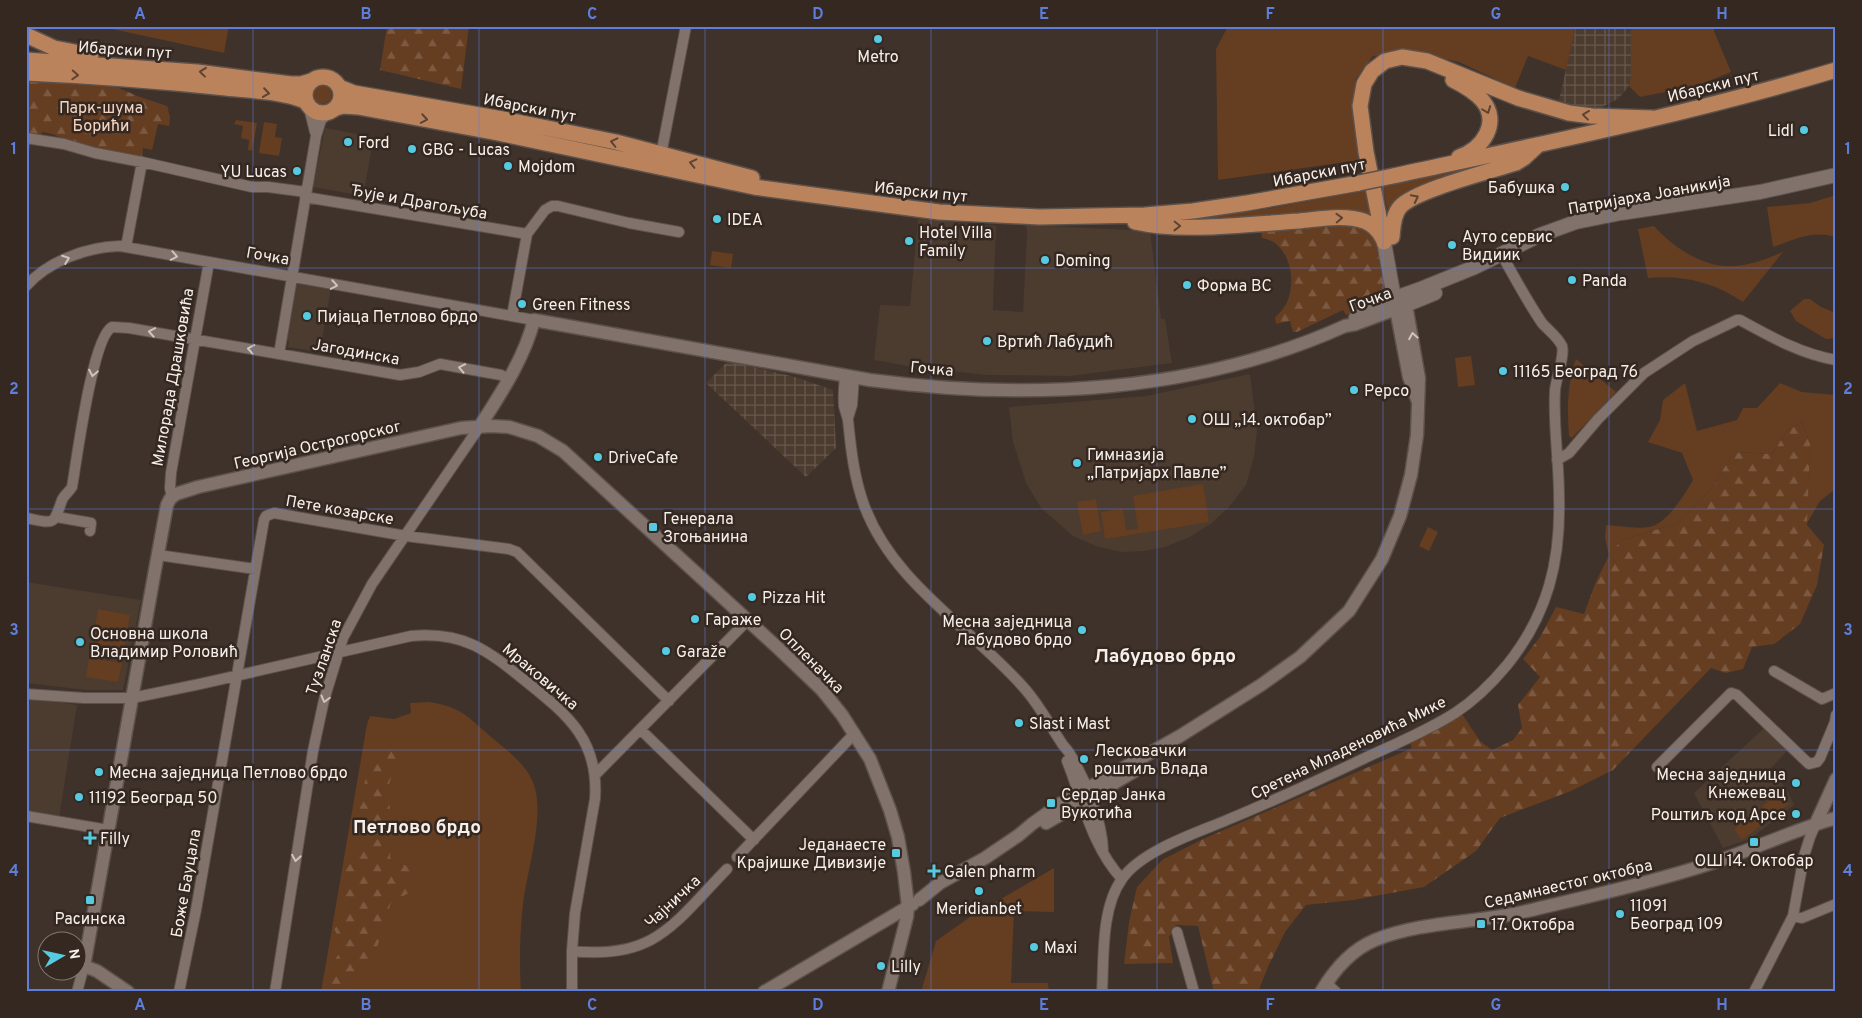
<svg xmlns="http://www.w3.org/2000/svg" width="1862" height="1018" viewBox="0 0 1862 1018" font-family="Overpass,sans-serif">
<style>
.built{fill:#4c3b2f}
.industrial{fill:url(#industrial-grid)}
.green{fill:#653d21}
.forest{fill:url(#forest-firs)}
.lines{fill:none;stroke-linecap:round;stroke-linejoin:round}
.minor-casing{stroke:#5c514b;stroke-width:12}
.tertiary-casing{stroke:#5c514b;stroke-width:15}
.secondary-casing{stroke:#5c514b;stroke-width:16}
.primary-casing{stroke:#5c514b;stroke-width:18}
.minor{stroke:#81736b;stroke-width:10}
.tertiary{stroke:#81736b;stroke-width:12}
.secondary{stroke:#81736b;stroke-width:14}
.primary{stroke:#bb835c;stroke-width:15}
.primary-bridge-casing{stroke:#5c514b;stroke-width:18;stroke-linecap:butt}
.primary-bridge{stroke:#bb835c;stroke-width:15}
.oneway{stroke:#5c4333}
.oneway2{stroke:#cec4be}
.grid{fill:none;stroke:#5e7edd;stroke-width:1;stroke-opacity:0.55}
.poi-dot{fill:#55cae0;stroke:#342821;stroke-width:2}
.labels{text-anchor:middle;stroke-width:5;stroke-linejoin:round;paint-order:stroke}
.street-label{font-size:16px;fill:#f7efea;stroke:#342821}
.poi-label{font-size:16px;fill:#f7efea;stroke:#342821;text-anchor:start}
.park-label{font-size:16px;fill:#f5d6c3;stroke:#342821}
.quarter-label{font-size:19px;font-weight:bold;fill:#f7efea;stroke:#342821}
.neatline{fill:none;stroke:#5e7edd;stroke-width:2}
.grid-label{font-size:16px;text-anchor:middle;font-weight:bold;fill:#5e7edd}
</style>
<defs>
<pattern id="industrial-grid" width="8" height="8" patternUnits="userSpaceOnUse" patternTransform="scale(1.25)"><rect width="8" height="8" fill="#4c3b2f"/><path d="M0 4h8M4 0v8" fill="none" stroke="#67584d"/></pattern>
<pattern id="forest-firs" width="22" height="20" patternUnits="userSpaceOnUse" patternTransform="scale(1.25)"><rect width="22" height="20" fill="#653d21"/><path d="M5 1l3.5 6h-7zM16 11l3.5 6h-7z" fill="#7c5941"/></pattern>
</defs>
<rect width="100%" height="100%" fill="#3e322b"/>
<path class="built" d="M325,128l49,9 -11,59 -50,-9z
M918,219l78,7 -3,84 30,2 4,-79 -1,-8 124,6 11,88h4l7,44 -102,13 -83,-1 -74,-8 -39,-7 6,-55 30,1z
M295,281l36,7 -11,64 -32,-5 1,-6 -5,-2z
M1250,374l7,57 -3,26 -8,28 -17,22 -17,16 -22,14 -25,10 -21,4 -22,1 -24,-5 -25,-11 -32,-28 -15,-25 -13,-41 -4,-35 137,-11z
M26,582l115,18 -18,90h-37l-60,-7z
M26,697l51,8 -18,113 -33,-6z
M1765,727l24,22 -19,20 18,22 6,14 -44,34 -27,9 -29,-55z"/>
<path class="industrial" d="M1576,26h55v49l-2,11 -11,13 -22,11 -38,-6z
M728,361l67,16 38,13 3,58 -30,29 -100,-94z"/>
<path class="green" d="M98,26h131l-5,27z
M1228,26h348l-10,44 -38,-14 -13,32 -56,-26 -46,-10 -40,4 -18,24 5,80 -142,20 -2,-131z
M1631,26h84l-1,5 17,41 -35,14 -56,11 -11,-11 2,-11z
M312 94a10 10 0 1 1 20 0a10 10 0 1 1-20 0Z
M236,120l21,3 -5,28 -4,-1 1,-10 -8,-2 2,-12 -9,-2z
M264,122l13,2 -2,13 7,1 -3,18 -20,-3z
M1502,162l-70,25 -41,36 -9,-36z
M1373,189l7,41 -223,-8 109,-13z
M1836,195v42c-24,-7 -40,2 -63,10l-6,-40 43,-4z
M1654,226c19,21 48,41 77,40 18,0 36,-7 52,-14l-40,50c-30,-20 -60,-27 -95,-24l-10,-49z
M712,251l21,3 -2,14 -21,-3z
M1804,299h6l11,8 15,6v25l-10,1 -30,-18 -6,-10z
M1471,356l4,29 -17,2 -3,-29z
M1576,359l40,33 -44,46 -3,-2c-2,-26 -2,-52 7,-77z
M1685,383l12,48 40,-11 6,-12h14l23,-25 22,9 34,3v96h-3l-13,10 -14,24 4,-81 -8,-22 -15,9 -15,23 -38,-2 -25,40 -31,31 -56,17 -13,16 -4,-18 1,-13c14,1 29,4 43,2 17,-2 36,-33 44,-47l-11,-27 -34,-11 12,-22 3,-20z
M1203,484l6,38 -104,17 -4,-27 22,-3 3,21 12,-1 -5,-33z
M1096,499l5,32 -18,4 -6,-33z
M1428,527l10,5 -9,19 -10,-5z
M98,609l32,6 -8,46 -32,-6z
M89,658l33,5 -4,19 -32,-5z
M428,702c32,4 39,14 62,34 15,13 33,25 42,44 15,31 -5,90 -9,124 -3,29 -4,58 -2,88h-200l46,-268 3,-8 24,3 17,-6 -1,-10z
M1780,792l9,12 -18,14 -9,-12z
M1759,809l9,11 -26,20 -8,-11z
M1054,868v44l-40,-1 -3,72h37l1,9h-128l15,-51 34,-24z"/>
<path class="forest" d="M387,26h82l-8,63 -81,-19z
M26,81l83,3 31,13 27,9 3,11 -1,9 -11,-2 -6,26 -9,-2 -1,8 -59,-9 -31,-13 -9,-2 -12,10 -5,21z
M1347,220l32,16 7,54 -2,4 -22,15 -16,6 -3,-5 -46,22h-4l-3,-11 -14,3 -1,-6c4,-5 10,-10 12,-16 8,-18 5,-45 -11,-58 -3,-3 -9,-5 -14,-6l-2,-12z
M1802,422l8,22 -3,81 17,20 -7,40 -17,39 -26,20 -22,3 -9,22 -17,4 -15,-5 -98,102 -42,21 -71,27 -24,33 -52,36 -71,13 -47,5 -21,27 -17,35 -10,25h-44l-16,-66 -22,-1 -7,12 4,26 -49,1 5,-42 8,-35 25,-27 39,-20 211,-92 -2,-6 52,-28 18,27 12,9 21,-10 9,-12 -4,-23 22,-28 -17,-18 17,-22 16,-30 28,7 11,-30 15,-31 12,-13 56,-17 31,-31 25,-40 38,2 15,-23z
M374,747l25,1 -12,44 6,34 -3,32 28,13 -7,21 -20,10 -19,62 -20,28h-23l4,-30 11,-15 -11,-20 11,-20 -4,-17 4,-21 13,-19 3,-50z"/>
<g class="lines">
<defs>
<path id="minor" d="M309,108l6,24
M26,138l38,6 31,9 47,9 110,25h16l38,5
M660,160l26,-134
M305,197l222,37
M126,247l16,-85
M26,286c23,-25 60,-39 94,-40l414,74
M512,316l15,-82 18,-24 7,-4h6l71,17 50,9
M279,354l37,-218 5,-16 9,-8
M845,376c-1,10 -2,20 -1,30 1,5 3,9 4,14 3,30 6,57 16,85 29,79 108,123 161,184 14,16 24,35 36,53 2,4 6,7 9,12 15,25 32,66 33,96
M848,418l4,-13 2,-28
M1557,460l12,-7 29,-34 46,-46 49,-32 44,-21h3c31,17 61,34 96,40
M172,498l-2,-10 1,-15 38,-211
M57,517l34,6 -1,8
M26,518c28,5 27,9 36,-18 2,-5 7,-8 10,-13 5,-28 20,-149 40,-160l17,1 271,47 19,-3 21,-8 61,11 8,4
M158,555l97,14
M1774,671l48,28 14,-6
M26,694l58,4h48l68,-14 211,-48c54,-5 77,15 117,47 41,33 71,58 67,116l-20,114 -3,38v41
M641,730l113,110
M1067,761c16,40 25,86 55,118
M1657,767l74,-74 6,2 72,69 8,-2 3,-4 15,-36 1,-7
M595,775l153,-155
M26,816l82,14
M737,857l118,-124
M1793,916l9,2 34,-14
M1177,932l17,60
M572,951c84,9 102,-28 155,-82
M1326,983l10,9
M77,992l7,-26
M179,992l17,-82 68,-390 2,-4 8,-3 132,23 103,13 8,3 152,149
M275,992l38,-241 11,-51 19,-62 29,-54 108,-158
M1102,992c2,-35 -1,-84 20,-113 19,-28 74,-46 105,-59 46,-19 92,-40 138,-62 30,-14 62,-27 90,-45 20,-13 37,-30 52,-48 41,-51 54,-104 52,-169 0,-35 -6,-71 -4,-106 1,-11 10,-35 7,-44 -4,-9 -14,-16 -20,-23 -15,-22 -28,-46 -41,-70
M1754,992l39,-76 11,-60 6,-19 6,-14"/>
<path id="tertiary" d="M1355,318l25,-15 15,-5
M480,426c21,-33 44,-67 54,-106l336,60c159,21 327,13 475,-54l11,-2 40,-15 13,68 9,25
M1046,823l97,-57
M1816,823l20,-44
M919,900l21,-17 45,-25 34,-23 13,-11 28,-20 120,-68 81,-51 39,-28 49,-46 33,-52 18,-43 11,-41 6,-40 2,-57 -13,-73
M128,992l-31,-21 -13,-5 71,-396 12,-65 3,-6 6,-5 22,-7 263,-59 30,-2 18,1 29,9 25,15 216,198 43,41 20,25 28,44 20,51 8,27 6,35 4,34 -1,11 -19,75
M764,992l149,-88
M1321,992c13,-22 30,-42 54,-52 46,-19 103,-17 152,-29 63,-15 127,-29 188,-49 41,-14 79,-32 121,-44"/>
<path id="secondary" d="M1384,242l12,67 39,-16
M1395,298l28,-10 52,-21 65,-32 36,-13 45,-9 139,-21 76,-17"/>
<path id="primary" d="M26,35l28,13 37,7
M26,60l171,12 94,12h10l10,-3
M26,73c67,3 133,8 200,15 25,3 55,3 79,13
M305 95a18 18 0 1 1 36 0a18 18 0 1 1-36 0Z
M1453,80c10,5 21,11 29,20 19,22 1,49 -23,57
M339,87l15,6 154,27 108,22 136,36
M336,108l7,-2 15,1 140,26 256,54 185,25 100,5 106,-2 48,-4 54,-8 112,-20
M1393,176c148,-32 297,-62 443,-106
M1135,222c47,11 115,2 164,-1 21,-2 45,-7 65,0 8,3 15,10 19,18
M1392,237c1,-10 1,-22 8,-30 15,-17 92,-36 116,-44l8,-5 13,-12
M1384,242l-18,-90 -6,-46 4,-22 8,-13 13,-10 17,-4 25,4 91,37 51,15 23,3 60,2"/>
</defs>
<use href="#minor" class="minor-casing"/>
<use href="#tertiary" class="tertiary-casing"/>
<use href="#secondary" class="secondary-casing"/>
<use href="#primary" class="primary-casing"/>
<use href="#minor" class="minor"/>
<use href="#tertiary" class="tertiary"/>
<use href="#secondary" class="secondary"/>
<use href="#primary" class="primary"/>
<defs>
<path id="primary-bridge" d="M1359,183l34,-7"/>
</defs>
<use href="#primary-bridge" class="primary-bridge-casing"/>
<use href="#primary-bridge" class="primary-bridge"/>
</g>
<defs><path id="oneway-chevron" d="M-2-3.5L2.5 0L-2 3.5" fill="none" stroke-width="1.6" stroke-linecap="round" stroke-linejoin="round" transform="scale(1.25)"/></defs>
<g class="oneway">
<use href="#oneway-chevron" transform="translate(203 72) rotate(-174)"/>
<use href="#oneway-chevron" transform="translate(75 75) rotate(3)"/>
<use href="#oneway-chevron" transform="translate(266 93) rotate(8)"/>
<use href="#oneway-chevron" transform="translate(1487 110) rotate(69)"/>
<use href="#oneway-chevron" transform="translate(1586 115) rotate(-173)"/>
<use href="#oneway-chevron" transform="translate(424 119) rotate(10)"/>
<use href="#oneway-chevron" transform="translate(614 142) rotate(-167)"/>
<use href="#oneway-chevron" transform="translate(693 163) rotate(-167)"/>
<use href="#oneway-chevron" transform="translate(1415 198) rotate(-27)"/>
<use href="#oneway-chevron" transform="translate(1339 218) rotate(-2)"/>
<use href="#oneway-chevron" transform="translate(1177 226) rotate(1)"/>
</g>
<g class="oneway2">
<use href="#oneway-chevron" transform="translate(174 256) rotate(11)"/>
<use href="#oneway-chevron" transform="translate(66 259) rotate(-21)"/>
<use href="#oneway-chevron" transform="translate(334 285) rotate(10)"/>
<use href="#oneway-chevron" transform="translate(152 332) rotate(-170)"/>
<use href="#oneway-chevron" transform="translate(1413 336) rotate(-100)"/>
<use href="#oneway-chevron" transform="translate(251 349) rotate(-170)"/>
<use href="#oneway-chevron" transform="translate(462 368) rotate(-169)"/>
<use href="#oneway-chevron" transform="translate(93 373) rotate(101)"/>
<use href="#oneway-chevron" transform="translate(325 699) rotate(105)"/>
<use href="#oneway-chevron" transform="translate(296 858) rotate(99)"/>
</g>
<path class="grid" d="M253,26v966M479,26v966M705,26v966M931,26v966M1157,26v966M1383,26v966M1609,26v966M26,268h1810M26,509h1810M26,750h1810"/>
<g class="poi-dot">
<circle cx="878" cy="39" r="5"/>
<circle cx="1804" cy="130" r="5"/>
<circle cx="348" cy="142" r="5"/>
<circle cx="412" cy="149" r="5"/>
<circle cx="508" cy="166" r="5"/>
<circle cx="297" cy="171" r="5"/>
<circle cx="1565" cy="187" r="5"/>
<circle cx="717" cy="219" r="5"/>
<circle cx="909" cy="241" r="5"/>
<circle cx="1452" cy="245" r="5"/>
<circle cx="1045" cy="260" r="5"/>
<circle cx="1572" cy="280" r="5"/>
<circle cx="1187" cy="285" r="5"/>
<circle cx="522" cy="304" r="5"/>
<circle cx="307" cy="316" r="5"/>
<circle cx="987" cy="341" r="5"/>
<circle cx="1503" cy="371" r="5"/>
<circle cx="1354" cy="390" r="5"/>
<circle cx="1192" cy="419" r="5"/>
<circle cx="598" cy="457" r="5"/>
<circle cx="1077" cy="463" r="5"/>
<rect x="648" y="522" width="10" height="10" rx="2.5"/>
<circle cx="752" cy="597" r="5"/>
<circle cx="695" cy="619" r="5"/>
<circle cx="1082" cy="630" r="5"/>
<circle cx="80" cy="642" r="5"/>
<circle cx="666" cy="651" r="5"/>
<circle cx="1019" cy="723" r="5"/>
<circle cx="1084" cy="759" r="5"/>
<circle cx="99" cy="772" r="5"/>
<circle cx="1796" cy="783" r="5"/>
<circle cx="79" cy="797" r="5"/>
<rect x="1046" y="798" width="10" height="10" rx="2.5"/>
<circle cx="1796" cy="814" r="5"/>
<path d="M87.5 830.5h5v5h5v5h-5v5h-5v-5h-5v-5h5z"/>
<rect x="1749" y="837" width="10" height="10" rx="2.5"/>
<rect x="891" y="848" width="10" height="10" rx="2.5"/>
<path d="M931.5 863.5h5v5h5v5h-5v5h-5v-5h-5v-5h5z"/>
<circle cx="979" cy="891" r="5"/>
<rect x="85" y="895" width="10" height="10" rx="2.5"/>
<circle cx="1620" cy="914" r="5"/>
<rect x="1476" y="919" width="10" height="10" rx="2.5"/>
<circle cx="1034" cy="947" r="5"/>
<circle cx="881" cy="966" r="5"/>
</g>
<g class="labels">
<g class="street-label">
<text transform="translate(125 49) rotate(4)" y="6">Ибарски пут</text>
<text transform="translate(1713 85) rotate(-14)" y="6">Ибарски пут</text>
<text transform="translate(530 107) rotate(11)" y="6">Ибарски пут</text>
<text transform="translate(1319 172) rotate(-11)" y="6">Ибарски пут</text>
<text transform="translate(921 191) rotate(6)" y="6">Ибарски пут</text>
<text transform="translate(1649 194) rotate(-10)" y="6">Патријарха Јоаникија</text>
<text transform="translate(419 201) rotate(10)" y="6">Ђује и Драгољуба</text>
<text transform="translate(268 255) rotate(10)" y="6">Гочка</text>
<text transform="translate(1370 299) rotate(-20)" y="6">Гочка</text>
<text transform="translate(356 351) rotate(10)" y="6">Јагодинска</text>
<text transform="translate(932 368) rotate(5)" y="6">Гочка</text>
<text transform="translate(172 377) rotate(-80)" y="6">Милорада Драшковића</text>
<text transform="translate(317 444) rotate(-13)" y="6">Георгија Острогорског</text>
<text transform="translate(340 509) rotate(10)" y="6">Пете козарске</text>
<text transform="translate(323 657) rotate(-71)" y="6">Тузланска</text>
<text transform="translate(812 660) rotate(45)" y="6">Опленачка</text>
<text transform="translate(541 676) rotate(40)" y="6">Мраковичка</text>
<text transform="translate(1348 747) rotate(-26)" y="6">Сретена Младеновића Мике</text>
<text transform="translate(185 883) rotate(-80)" y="6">Боже Бауцала</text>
<text transform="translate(1568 883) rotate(-13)" y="6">Седамнаестог октобра</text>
<text transform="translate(672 901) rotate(-43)" y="6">Чајничка</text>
</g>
<g class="poi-label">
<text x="878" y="62" text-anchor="middle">Metro</text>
<text x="1794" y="136" text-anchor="end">Lidl</text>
<text x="358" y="148">Ford</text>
<text x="422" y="155">GBG - Lucas</text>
<text x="518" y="172">Mojdom</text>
<text x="287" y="177" text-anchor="end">YU Lucas</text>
<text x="1555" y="193" text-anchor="end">Бабушка</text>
<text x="727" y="225">IDEA</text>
<text x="919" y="238">Hotel Villa<tspan x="919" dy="18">Family</tspan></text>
<text x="1462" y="242">Ауто сервис<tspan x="1462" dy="18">Видиик</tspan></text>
<text x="1055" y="266">Doming</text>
<text x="1582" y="286">Panda</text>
<text x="1197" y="291">Форма ВС</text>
<text x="532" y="310">Green Fitness</text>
<text x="317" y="322">Пијаца Петлово брдо</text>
<text x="997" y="347">Вртић Лабудић</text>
<text x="1513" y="377">11165 Београд 76</text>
<text x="1364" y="396">Pepco</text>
<text x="1202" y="425">ОШ „14. октобар”</text>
<text x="1087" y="460">Гимназија<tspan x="1087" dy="18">„Патријарх Павле”</tspan></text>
<text x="608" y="463">DriveCafe</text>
<text x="663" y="524">Генерала<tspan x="663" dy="18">Згоњанина</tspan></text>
<text x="762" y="603">Pizza Hit</text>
<text x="705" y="625">Гараже</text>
<text x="1072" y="627" text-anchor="end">Месна заједница<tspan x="1072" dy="18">Лабудово брдо</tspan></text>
<text x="90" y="639">Основна школа<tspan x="90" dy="18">Владимир Роловић</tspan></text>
<text x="676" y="657">Garaže</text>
<text x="1029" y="729">Slast i Mast</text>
<text x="1094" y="756">Лесковачки<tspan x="1094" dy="18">роштиљ Влада</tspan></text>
<text x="109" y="778">Месна заједница Петлово брдо</text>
<text x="1786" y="780" text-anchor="end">Месна заједница<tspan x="1786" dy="18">Кнежевац</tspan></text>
<text x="1061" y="800">Сердар Јанка<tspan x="1061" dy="18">Вукотића</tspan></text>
<text x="89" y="803">11192 Београд 50</text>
<text x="1786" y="820" text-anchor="end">Роштиљ код Арсе</text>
<text x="100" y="844">Filly</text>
<text x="886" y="850" text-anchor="end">Једанаесте<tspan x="886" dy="18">Крајишке Дивизије</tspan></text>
<text x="1754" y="866" text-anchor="middle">ОШ 14. Октобар</text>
<text x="944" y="877">Galen pharm</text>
<text x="1630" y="911">11091<tspan x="1630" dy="18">Београд 109</tspan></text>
<text x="979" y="914" text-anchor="middle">Meridianbet</text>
<text x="90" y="924" text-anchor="middle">Расинска</text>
<text x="1491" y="930">17. Октобра</text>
<text x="1044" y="953">Maxi</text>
<text x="891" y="972">Lilly</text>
</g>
<g class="park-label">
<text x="101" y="113">Парк-шума<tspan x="101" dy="18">Борићи</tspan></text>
</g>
<g class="quarter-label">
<text x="1165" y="662">Лабудово брдо</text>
<text x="417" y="833">Петлово брдо</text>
</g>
</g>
<rect width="1862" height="1018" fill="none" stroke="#342821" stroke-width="55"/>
<g transform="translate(62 956) rotate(81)"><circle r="24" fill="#342821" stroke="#827871"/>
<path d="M0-4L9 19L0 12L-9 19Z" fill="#55cae0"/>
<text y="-8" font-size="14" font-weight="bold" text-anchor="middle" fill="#f7efea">N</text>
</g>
<rect x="28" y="28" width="1806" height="962" class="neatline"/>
<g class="grid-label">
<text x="140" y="19">A</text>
<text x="366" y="19">B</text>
<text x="592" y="19">C</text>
<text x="818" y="19">D</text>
<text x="1044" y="19">E</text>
<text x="1270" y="19">F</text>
<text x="1496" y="19">G</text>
<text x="1722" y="19">H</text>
<text x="14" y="154">1</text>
<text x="1848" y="154">1</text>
<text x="14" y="394">2</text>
<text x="1848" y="394">2</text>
<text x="14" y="635">3</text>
<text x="1848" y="635">3</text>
<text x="14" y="876">4</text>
<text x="1848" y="876">4</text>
<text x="140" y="1010">A</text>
<text x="366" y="1010">B</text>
<text x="592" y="1010">C</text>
<text x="818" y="1010">D</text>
<text x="1044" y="1010">E</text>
<text x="1270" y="1010">F</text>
<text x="1496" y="1010">G</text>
<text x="1722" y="1010">H</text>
</g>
</svg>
